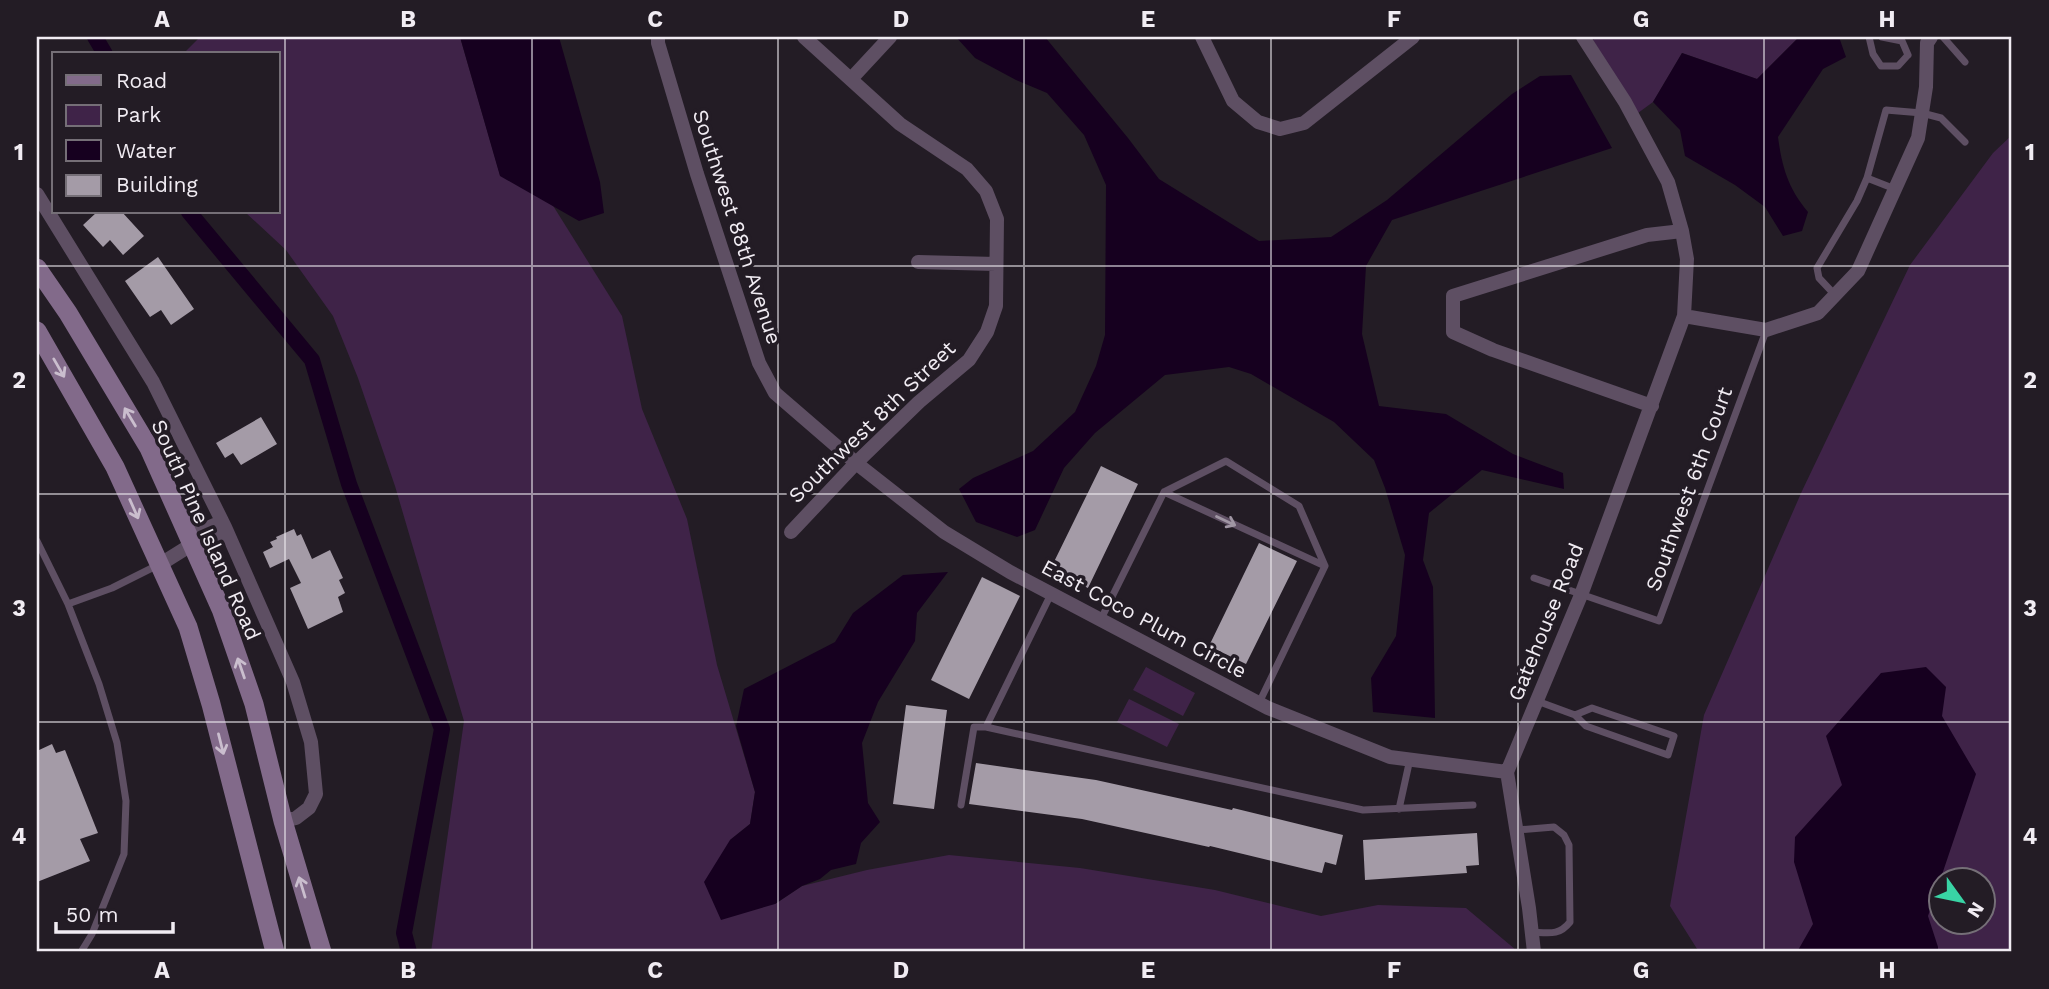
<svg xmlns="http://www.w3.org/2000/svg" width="2049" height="989" viewBox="0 0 2049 989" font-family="'Work Sans',sans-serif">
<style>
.green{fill:#3f2348;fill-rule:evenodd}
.water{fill:#16001f}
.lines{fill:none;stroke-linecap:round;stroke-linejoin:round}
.canal{stroke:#16001f;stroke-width:16}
.building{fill:#a49ba7}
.lane{stroke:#5e4f63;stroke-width:7}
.street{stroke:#5e4f63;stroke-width:14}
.secondary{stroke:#826a8a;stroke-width:19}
.oneway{stroke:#cabece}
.oneway2{stroke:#a096a4}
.grid{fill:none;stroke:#f1ecf3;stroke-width:2;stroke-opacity:0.55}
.labels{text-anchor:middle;stroke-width:7;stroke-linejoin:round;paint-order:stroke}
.street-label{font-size:21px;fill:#f1ecf3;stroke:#231c25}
.neatline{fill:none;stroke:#f1ecf3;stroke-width:2.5}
.grid-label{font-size:23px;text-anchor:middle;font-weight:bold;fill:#f1ecf3}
</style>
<rect width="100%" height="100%" fill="#231c25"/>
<path class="green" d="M200,37h260l40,138 52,29 70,112 20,93 45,110 30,146 38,127 -5,32 -20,16 45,64 27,-18 65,-16 82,-15 131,13 135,22 106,26 57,-11 88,3 50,42v2h-1085l33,-231 -69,-235 -37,-108 -25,-62 -47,-66 -41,-38h33v-158h-95z
M1596,37h203l-42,42 -75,-26 -29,49 -15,11 -45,-73z
M2012,135v817h-313l-29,-46 34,-191 98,-224 108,-226 83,-112zM1940,880h42v42h-42z
M1146,667l49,26 -12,23 -50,-26z
M1129,699l50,25 -12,23 -50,-25z"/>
<path class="water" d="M460,37h99l41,145 4,31 -25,8 -79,-45z
M956,37h89l83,101 31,41 100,62 72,-4 56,-37 125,-106 28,-18 31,-1 41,73 -220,72 -26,46 -4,68 17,72 67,8 67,40 50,19 1,16 -82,-19 -53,43 -6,47 10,27 2,131 -62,-6 -2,-34 25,-42 9,-81 -20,-67 -11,-28 -40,-38 -83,-48 -22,-7 -64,8 -70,58 -31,35 -29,62 -18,7 -41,-15 -17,-33 14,-11 60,-27 42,-39 21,-46 9,-31 1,-150 -22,-50 -37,-42 -31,-13 -41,-22z
M1799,37h40l7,20 -23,12 -45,68c4,30 10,51 30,75l-6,19 -19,5 -18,-29 -30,-22 -50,-29 -5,-26 -27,-28 29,-49 75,26z
M948,572l-31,41 -2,28 -37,61 -16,41 6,60 12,19 -19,21 -5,21 -25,6 -11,9 -18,7 -27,18 -54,16 -17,-38 26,-42 20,-16 5,-32 -19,-66 8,-37 91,-47 18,-29 50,-38z
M1926,667l20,20 -4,29 34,58 -48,142 10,31v5h-141l16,-28 -19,-62 1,-25 47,-52 -16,-49 55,-63z"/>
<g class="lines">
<path class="canal" d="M95,37l10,17
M189,212l123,148 37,124 93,245 -38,204 5,19"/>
</g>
<path class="building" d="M97,212h25l22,24 -21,19 -13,-15 -7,7 -20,-22z
M158,257l36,52 -23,16 -10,-15 -11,7 -25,-36z
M261,417l16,27 -36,21 -8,-12 -8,5 -9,-15z
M1101,466l37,18 -50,104 -38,-18z
M294,529l3,7 4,-2 11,25 18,-9 13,28 -4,2 6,13 -7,4 5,15 -35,17 -18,-41 11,-5 -12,-24 -19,9 -7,-16 10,-5 -3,-5 7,-3 -1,-2z
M1259,543l38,18 -51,103 -37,-18z
M982,577l38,19 -51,103 -38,-19z
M906,705l41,5 -13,99 -41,-5z
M52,744l4,9 9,-3 33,83 -18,6 10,22 -53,21v-131z
M976,763l120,17 136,30 1,-2 110,27 -7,30 -11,-3 -3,11 -112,-27 -1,1 -127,-28 -113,-15z
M1477,833l2,32 -13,1 1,7 -102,7 -2,-40z"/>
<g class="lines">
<path class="lane" d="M1869,37l4,17 8,12h17l10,-11
M1882,37l20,4 6,14
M1943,37l22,25
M1895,189l-28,-11 19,-68 36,3 19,5 24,24
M1835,295l-16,-17 -2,-10 40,-67 10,-23
M1164,492l161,74
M37,541l31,63 31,80 18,59 9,58 -2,53 -32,80 -11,18
M1534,578l125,43 107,-290
M68,604l44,-16 46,-23
M1101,619l63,-127 62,-31 73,45 26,60 -66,137
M1537,701l38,14 11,11 82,29 6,-19 -82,-28 -17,7
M986,727l377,83 110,-5
M961,805l13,-78h12l65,-133
M1399,809l11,-50
M1517,830l37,-3 10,8 5,10 1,77c-11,14 -21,11 -38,10"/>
<path class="street" d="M658,37v6l39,131 62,189 16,30 81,70 88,69 66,40 258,136 122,49 117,15
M1202,37l31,64 25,21 22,7 24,-6 109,-86
M851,79l39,-42
M37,194l116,188 72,145 68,155 18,60 5,52 -7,14 -13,10 -13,3
M918,262l78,2
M1684,316l82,14 52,-17 40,-42 60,-133 8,-51 1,-44 4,-6
M1652,406l-159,-56 -40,-18v-36l194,-61 35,-4
M791,532l65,-69 63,-61 50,-42 18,-28 9,-26 1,-87 -11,-28 -19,-22 -67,-45 -96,-87
M159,565l32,-20 8,1 24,-10 2,-9 -8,-3 -24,10 -2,11
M1534,952l-5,-44 -22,-136 74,-177 103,-279 3,-57 -5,-28 -14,-49 -43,-80 -42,-65"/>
<path class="secondary" d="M37,268l31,45 81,135 72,161 33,95 29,117 39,131
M37,331l78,136 73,160 23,77 64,248"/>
</g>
<defs><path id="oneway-shaft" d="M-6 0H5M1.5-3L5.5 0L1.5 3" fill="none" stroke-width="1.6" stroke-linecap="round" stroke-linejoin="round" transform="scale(1.75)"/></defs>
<g class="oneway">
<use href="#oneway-shaft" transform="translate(59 368) rotate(60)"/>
<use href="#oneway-shaft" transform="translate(130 417) rotate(-121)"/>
<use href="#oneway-shaft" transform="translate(134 509) rotate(66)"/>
<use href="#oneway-shaft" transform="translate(241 668) rotate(-109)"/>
<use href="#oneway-shaft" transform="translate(221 744) rotate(76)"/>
<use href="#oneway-shaft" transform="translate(302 887) rotate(-107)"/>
</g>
<use class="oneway2" href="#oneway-shaft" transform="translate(1226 521) rotate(25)"/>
<path class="grid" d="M285,37v915M532,37v915M778,37v915M1024,37v915M1271,37v915M1518,37v915M1764,37v915M37,266h1975M37,494h1975M37,722h1975"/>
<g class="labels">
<g class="street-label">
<text transform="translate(737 227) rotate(72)" y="7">Southwest 88th Avenue</text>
<text transform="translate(872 422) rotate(-44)" y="7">Southwest 8th Street</text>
<text transform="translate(1689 489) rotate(-70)" y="7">Southwest 6th Court</text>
<text transform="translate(206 530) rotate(66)" y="7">South Pine Island Road</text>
<text transform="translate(1144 619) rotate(28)" y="7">East Coco Plum Circle</text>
<text transform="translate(1546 622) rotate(-68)" y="7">Gatehouse Road</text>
</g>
</g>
<rect width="2049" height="989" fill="none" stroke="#231c25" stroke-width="77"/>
<rect x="52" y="52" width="228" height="161" fill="#231c25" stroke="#756f77" stroke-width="2"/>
<rect x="66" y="75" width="35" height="10" fill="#826a8a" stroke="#756f77" stroke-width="2"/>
<text x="116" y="88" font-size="21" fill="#f1ecf3">Road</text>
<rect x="66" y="105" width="35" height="21" fill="#3f2348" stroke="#756f77" stroke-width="2"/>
<text x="116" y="122" font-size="21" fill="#f1ecf3">Park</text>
<rect x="66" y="140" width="35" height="21" fill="#16001f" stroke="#756f77" stroke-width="2"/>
<text x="116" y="158" font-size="21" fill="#f1ecf3">Water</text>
<rect x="66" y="175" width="35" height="21" fill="#a49ba7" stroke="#756f77" stroke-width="2"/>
<text x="116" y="192" font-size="21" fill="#f1ecf3">Building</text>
<g transform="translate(1962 901) rotate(123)"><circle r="33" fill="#231c25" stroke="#756f77" stroke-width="2"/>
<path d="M0-5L12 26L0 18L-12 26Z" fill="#39d4a5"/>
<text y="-10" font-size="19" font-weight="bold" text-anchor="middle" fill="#f1ecf3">N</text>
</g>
<path d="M56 922v10h117v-10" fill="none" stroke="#f1ecf3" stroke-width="3.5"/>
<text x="66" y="922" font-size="21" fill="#f1ecf3" stroke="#231c25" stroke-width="5" paint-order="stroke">50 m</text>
<rect x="38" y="38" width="1972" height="912" class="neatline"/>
<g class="grid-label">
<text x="162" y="27">A</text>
<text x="408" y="27">B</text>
<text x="655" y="27">C</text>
<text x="901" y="27">D</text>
<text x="1148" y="27">E</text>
<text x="1394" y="27">F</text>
<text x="1641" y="27">G</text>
<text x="1887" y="27">H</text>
<text x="19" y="160">1</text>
<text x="2030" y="160">1</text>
<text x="19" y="388">2</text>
<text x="2030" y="388">2</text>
<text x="19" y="616">3</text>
<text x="2030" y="616">3</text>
<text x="19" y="844">4</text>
<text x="2030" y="844">4</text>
<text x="162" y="978">A</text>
<text x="408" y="978">B</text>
<text x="655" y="978">C</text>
<text x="901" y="978">D</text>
<text x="1148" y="978">E</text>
<text x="1394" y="978">F</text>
<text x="1641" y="978">G</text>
<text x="1887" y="978">H</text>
</g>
</svg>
